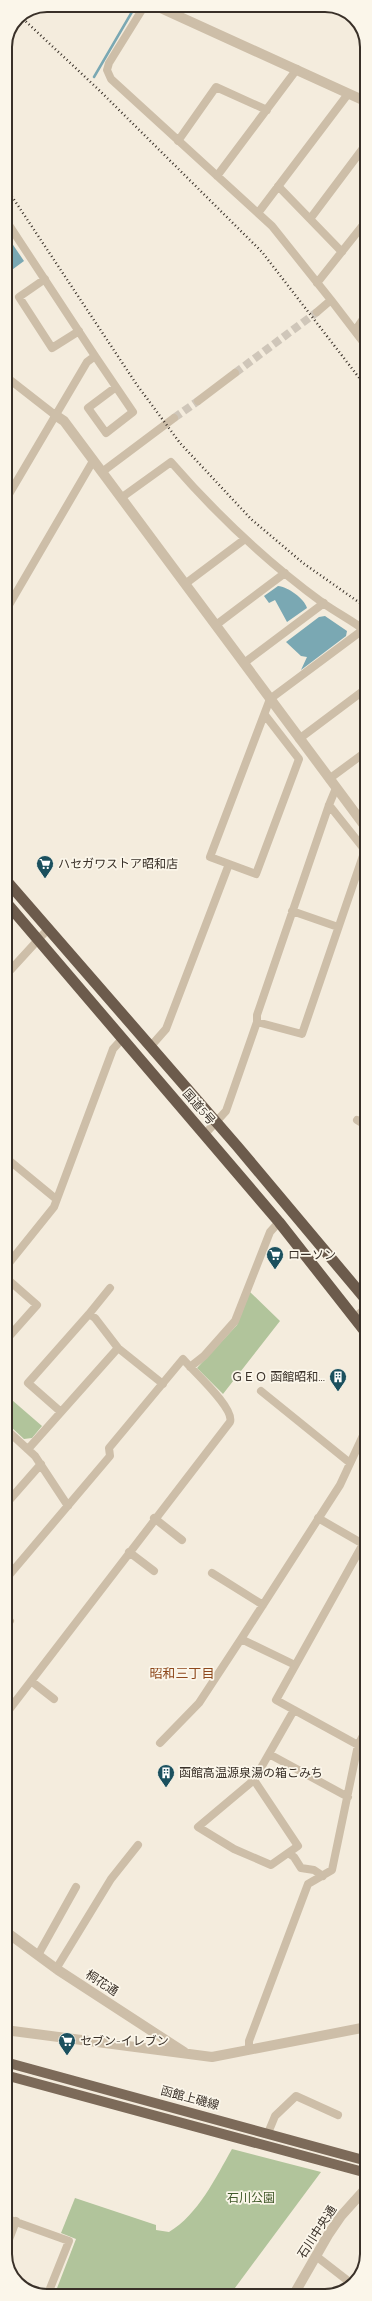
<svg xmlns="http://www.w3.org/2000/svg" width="372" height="2301" viewBox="0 0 372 2301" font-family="Quicksand,'Noto Sans JP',sans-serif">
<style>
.green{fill:#b1c49b}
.water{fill:#7aa8b3}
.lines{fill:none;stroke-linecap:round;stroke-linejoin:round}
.stream{stroke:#7aa8b3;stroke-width:2.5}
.minor-tunnel{stroke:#cfc6b9;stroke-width:8;stroke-dasharray:8 4;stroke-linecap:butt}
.minor{stroke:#cdbea8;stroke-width:8}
.tertiary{stroke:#cdbea8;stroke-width:10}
.primary{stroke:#7c6a59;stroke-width:10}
.trunk{stroke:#6c5b4c;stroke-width:11}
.rail{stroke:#393028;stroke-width:2.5;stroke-dasharray:1 3;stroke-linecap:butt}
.labels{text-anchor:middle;stroke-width:3.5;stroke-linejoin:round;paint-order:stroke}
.poi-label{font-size:12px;fill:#393028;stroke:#fbf6ea;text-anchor:start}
.street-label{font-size:12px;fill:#393028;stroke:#fbf6ea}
.park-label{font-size:12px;fill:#41592a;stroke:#fbf6ea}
.neighbourhood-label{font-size:13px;fill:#8e481c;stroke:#fbf6ea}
.rim{fill:none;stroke:#393028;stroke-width:2}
</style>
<rect width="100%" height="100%" fill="#f4ecdd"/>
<path class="green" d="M250,1292l30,29 -57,73 -26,-26 40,-43z
M5,1394l37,32 -10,12 -8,1 -14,-13h-5z
M232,2149l89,23 -92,124h-175l22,-57 -15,-6 14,-35 81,27v5l13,2c29,-17 47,-55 63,-83z"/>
<path class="water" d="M5,233l19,28 -19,14z
M278,586c10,1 26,12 29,22l-20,14 -12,-22 -6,3 -5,-7z
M325,616l22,15 -1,5 -45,34 6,-13 -6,-1 -15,-14 33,-25z"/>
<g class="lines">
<path class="stream" d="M94,77l42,-72
M5,314l6,18 -6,15"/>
<path class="minor-tunnel" d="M235,373l82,-61
M174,418l24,-17"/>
<path class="minor" d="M145,5l-36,58 -2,7 4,9 161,147 59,74 -14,12
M178,141l38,-54 51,23
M217,176l80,-107
M278,186l64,66
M258,213l90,-119
M5,219l90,137 -8,6 -82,139
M310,219l57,-76
M45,279l-26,18 33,51 27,-17
M317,283l50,-63
M331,300l36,47
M355,331l12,-18
M95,356l38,56 -27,21 -18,-25 28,-21
M5,376l50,39
M198,401l37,-28
M102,472l72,-54
M121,498l50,-36c46,53 96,100 152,141 14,10 30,18 44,29
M185,584l60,-45
M5,602l4,3 84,-144
M216,625l69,-52
M244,663l80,-60
M299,739l68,-51
M329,779l38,-28
M329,805l35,44
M229,864l27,10 43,-115 -34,-44
M292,911l46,16
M5,976l43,-47
M257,1022l45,12 65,-190
M151,1046l15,-17 63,-165 -19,-7 60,-158 94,-70
M357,1120l10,6
M205,1134l21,-23 31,-89v-7l72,-210 7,-17
M5,1157l51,42
M5,1172l6,-10
M5,1268l49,-61 59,-158 10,-11
M5,1277l32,28 -32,36
M89,1314l21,-26
M354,1318l13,-11
M190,1367l14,-11 31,-35 35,-89 9,-10
M261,1391l89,72
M61,1412l-33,-29 61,-69 6,4 23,30 45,36
M5,1434l5,-1 25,23 33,50
M29,1448l89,-100
M5,1505l36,-41
M154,1518l28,22
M318,1518l45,26 -87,156 82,45
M129,1552l25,19
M212,1573l51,32
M5,1580l105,-124 -1,-8 74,-89c10,12 52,49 47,63l-225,293
M5,1617l5,4
M241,1639l54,26
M31,1681l23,18
M294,1710l-40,70 -56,47 36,22 37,16 17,-12 6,4 7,11 13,2 9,6
M160,1743l39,-40 42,-64 99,-154 27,-58
M269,1754l79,43
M254,1780l44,66 -10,7
M38,1955l38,-68
M56,1969l55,-90 27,-34
M249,2050v-9l59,-157 24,-14 26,-125 9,-17
M268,2133l7,-17 21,-20 42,19
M5,2218l64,23 -22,55
M5,2250l11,-29
M316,2256l36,28"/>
<path class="tertiary" d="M154,5l213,97
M55,415l9,6 38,51 265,357
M5,1931l53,39 126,82
M5,2030l207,27 155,-30
M293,2296l35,-61 13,-19 26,-29"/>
<path class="primary" d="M5,2062l362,99
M5,2075l362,98"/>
<path class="trunk" d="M5,879l232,267 130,155
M5,901l274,321 88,112"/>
<path class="rail" d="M20,16l78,73 164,163 105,136
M5,186l132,199 43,58 71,76 52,44 64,45"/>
</g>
<defs>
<symbol id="supermarket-pin" viewBox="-11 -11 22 30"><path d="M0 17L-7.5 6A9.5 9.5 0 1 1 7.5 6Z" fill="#1b505e" stroke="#fbf6ea"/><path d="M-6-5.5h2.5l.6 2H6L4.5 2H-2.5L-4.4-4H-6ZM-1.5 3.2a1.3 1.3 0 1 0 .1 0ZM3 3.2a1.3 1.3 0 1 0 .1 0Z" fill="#fff"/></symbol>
<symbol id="building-pin" viewBox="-11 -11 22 30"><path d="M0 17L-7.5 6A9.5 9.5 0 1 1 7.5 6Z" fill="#1b505e" stroke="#fbf6ea"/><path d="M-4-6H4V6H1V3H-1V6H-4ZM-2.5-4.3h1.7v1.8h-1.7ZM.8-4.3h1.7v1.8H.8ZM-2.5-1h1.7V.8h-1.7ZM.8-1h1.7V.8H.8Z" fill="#fff"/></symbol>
</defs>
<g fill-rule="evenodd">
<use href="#supermarket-pin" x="35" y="854" width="20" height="27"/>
<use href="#supermarket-pin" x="265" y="1245" width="20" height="27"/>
<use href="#building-pin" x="328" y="1367" width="20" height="27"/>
<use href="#building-pin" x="156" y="1763" width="20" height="27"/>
<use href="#supermarket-pin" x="57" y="2031" width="20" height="27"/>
</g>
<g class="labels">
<g class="poi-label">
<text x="58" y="868">ハセガワストア昭和店</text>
<text x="288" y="1259">ローソン</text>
<text x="325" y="1381" text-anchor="end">ＧＥＯ 函館昭和…</text>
<text x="179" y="1777">函館高温源泉湯の箱こみち</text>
<text x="80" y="2045">セブン-イレブン</text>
</g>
<g class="street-label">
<text transform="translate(199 1107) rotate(49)" y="4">国道5号</text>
<text transform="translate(102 1983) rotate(33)" y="4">桐花通</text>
<text transform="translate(190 2098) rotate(15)" y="4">函館上磯線</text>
<text transform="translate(317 2232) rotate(-57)" y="4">石川中央通</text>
</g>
<g class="park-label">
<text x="251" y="2202">石川公園</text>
</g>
<g class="neighbourhood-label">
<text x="182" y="1678">昭和三丁目</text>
</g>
</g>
<path d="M0 0H372V2301H0ZM47 12H325A35 35 0 0 1 360 47V2254A35 35 0 0 1 325 2289H47A35 35 0 0 1 12 2254V47A35 35 0 0 1 47 12Z" fill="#fbf6ea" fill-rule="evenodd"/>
<path class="rim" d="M47 12H325A35 35 0 0 1 360 47V2254A35 35 0 0 1 325 2289H47A35 35 0 0 1 12 2254V47A35 35 0 0 1 47 12Z"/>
</svg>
